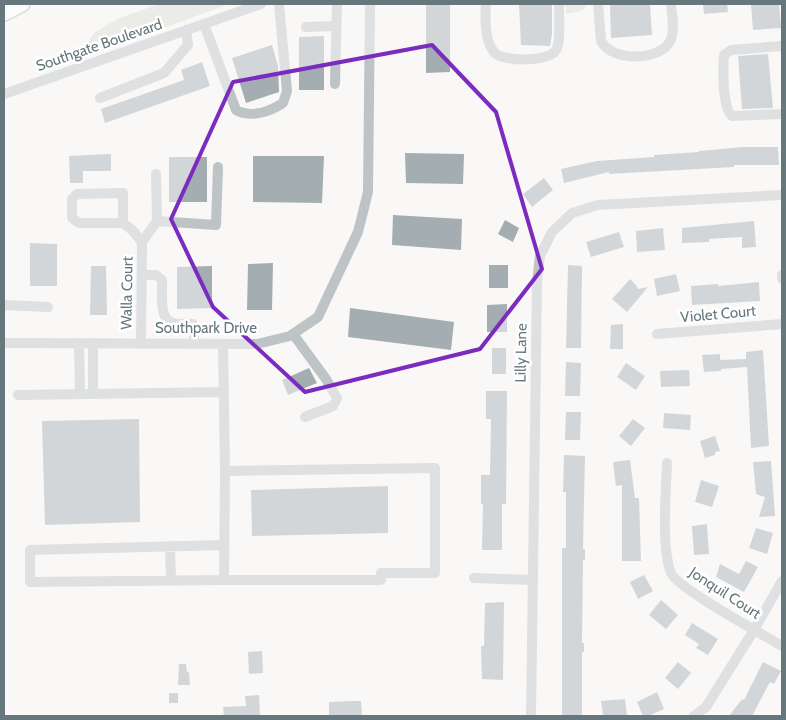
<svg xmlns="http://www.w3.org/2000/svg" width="786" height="720" viewBox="0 0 786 720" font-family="Cabin,sans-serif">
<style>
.green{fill:#d9ddd6}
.building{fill:#a4adb1}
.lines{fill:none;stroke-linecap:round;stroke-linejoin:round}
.highway-casing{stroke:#b2b7b9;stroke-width:18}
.minor{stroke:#bec3c6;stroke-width:10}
.highway{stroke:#fff;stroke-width:15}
.marked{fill:none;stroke:#7b2cbf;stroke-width:4;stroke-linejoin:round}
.labels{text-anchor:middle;stroke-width:5;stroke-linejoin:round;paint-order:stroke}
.street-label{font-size:15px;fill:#66777e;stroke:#fff}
</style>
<rect width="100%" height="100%" fill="#f9f8f7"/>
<path class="green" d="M159,4h70l-152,56 17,-27 23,-14z
M566,4h21c-3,9 -12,8 -21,10z"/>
<path class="building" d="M426,4h24v68l-24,1z
M519,4h33v30l-2,12 -29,-1z
M610,4h40l2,31 -41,3z
M703,4h24l1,8 -24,2z
M751,4h28l2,24 -28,2z
M324,36v54h-25v-53z
M272,45l6,21 1,26 -33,11 -14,-45z
M768,54l5,54 -31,1 -4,-53z
M202,62l8,24 -105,37 -4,-14 83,-29 -3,-10z
M744,147h34l1,18h-45v2l-125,7v-2l-45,11 -3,-14 36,-8 57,-4v-2l45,-3v-1z
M405,153l59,1 -1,30 -57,-1z
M111,154v17h-28v12h-13l-1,-27z
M253,156h71l-2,47 -69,-1z
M169,157h38v45h-38z
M544,178l9,12 -21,17 -9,-13z
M393,215l69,4 -1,31 -69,-5z
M505,220l14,8 -6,14 -15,-8z
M754,221l2,26 -14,1v-11l-33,2v3l-27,1v-15z
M663,228l2,22 -28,2 -1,-21z
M619,232l5,15 -33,10 -5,-15z
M30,243l27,1v42h-27z
M273,263l-1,47h-25l1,-46z
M489,265h19v23h-19z
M568,265l14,1 -1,82h-15z
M91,266h15l1,49h-17z
M212,266v42l-35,1v-42z
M676,274l4,17 -23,5 -3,-17z
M630,279l6,6 2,4 10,-2 -21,25 -15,-13z
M759,282l1,19 -68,4 -1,-19 27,-2v2z
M507,304v28h-20v-27z
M350,308l104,14 -3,28 -103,-13z
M623,324v25h-13l1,-24z
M492,348h14v26h-14z
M763,350l6,96 -18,2 -4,-81 -26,2v2l-17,1 -2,-17 18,-1v6l26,-1v-7z
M566,362l15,1 -1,33h-15z
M626,363l19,13 -9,14 -19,-13z
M309,368l8,15 -29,12 -6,-15z
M689,370l1,16 -29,1 -1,-16z
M486,391h21l-1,113h-4v46h-20l1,-46h-2v-29h9l1,-56h-5z
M566,412h15l-1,28h-15z
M664,413l27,2 -1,15 -27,-2z
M139,419l1,103 -95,3 -3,-104z
M633,419l12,9 -14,18 -12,-10z
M715,436l5,15 -5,1v3l-10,3 -5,-17z
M564,455l21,1 -2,93h2v11h-2l-1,83h2v9h-2v64h-20v-168h4v-56h-3z
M630,460l5,38h4l2,63h-19v-76l-6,1 -3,-24z
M771,461l4,55 -16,1 6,-20 -9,-3 -3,-32z
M701,480l18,6 -7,21 -17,-5z
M388,486v47l-136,3 -1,-46z
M707,524l2,30 -15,1 -2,-29z
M756,528l17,5 -6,21 -18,-6z
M746,561l12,6 -14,25 -28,-15 4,-13 19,10z
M644,575l9,16 -15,8 -8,-17z
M661,600l17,15 -12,14 -17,-14z
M504,602l-1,78 -21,-1 -1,-33h3l1,-43z
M692,623l26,16 -10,16 -12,-7 3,-4 -14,-9z
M262,651l1,22 -14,1 -1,-22z
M678,662l13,11 -13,16 -13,-11z
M763,662l18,9 -7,13 -4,-2 -18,34h-23l13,-17 2,1z
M179,664h7l1,8h2l1,13h-12z
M657,692l7,17 -16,7h-5l-6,-14z
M169,693h9v10h-9z
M259,695l1,21h-36l-1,-9 23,-1 -1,-10z
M625,699l2,17h-24l-2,-15z
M352,701h9l1,15h-33v-14z"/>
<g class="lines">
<defs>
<path id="highway" d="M4,13l18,-9"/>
</defs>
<use href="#highway" class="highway-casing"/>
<path class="minor" d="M486,4c-1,14 -2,38 9,49 9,9 54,9 61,-3 5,-8 3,-36 3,-46
M598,4l3,37c12,22 62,20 70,-2 4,-11 1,-24 0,-35
M204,24l32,86c15,8 33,2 47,-7l4,-12 -8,-87
M306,27l30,-1
M782,46l-51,4 -7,5c-1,14 -2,52 8,61l50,-2
M335,84l2,-80
M4,94l257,-90
M100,98l64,-25 24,-28 -2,-15
M156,174l1,47
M123,223h-44l-7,-5v-19l5,-5 46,-1v30l9,7 10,12
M142,242l15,-21 59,4 2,-58
M142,275h14l6,5c1,11 -4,40 11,43 6,2 13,0 20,1l1,3v16
M782,275v4
M4,305l44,2
M293,334l33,45 11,19 -4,8 -28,11
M657,334l125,-10
M4,343l253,1 33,-8 28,-19 40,-85 10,-40 2,-188
M79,343l1,51
M141,343l1,-101
M223,344l2,127 -1,109h157v-7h54v-105l-210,3
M93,394v-51
M18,395l205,-3
M667,463c-1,29 -6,84 4,110 6,15 93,62 111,73
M224,545l-194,5v32l194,-2
M170,546l1,34
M474,578l59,2
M531,716l6,-434 3,-26 12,-24 20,-19 26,-8 184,-10
M694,716l12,-9 48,-77 28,-49"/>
<use href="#highway" class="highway"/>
</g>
<path d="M0 0H786V720H0ZM432,45l64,67 46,157 -62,80 -175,43 -92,-85 -42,-88 62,-137z" fill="#f9f8f7" fill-opacity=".55" fill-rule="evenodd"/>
<path class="marked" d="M432,45l64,67 46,157 -62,80 -175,43 -92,-85 -42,-88 62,-137z"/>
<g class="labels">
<g class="street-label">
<text transform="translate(99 45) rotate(-19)" y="5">Southgate Boulevard</text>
<text transform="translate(127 293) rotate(-89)" y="5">Walla Court</text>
<text transform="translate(718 314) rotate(-5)" y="5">Violet Court</text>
<text x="206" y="333">Southpark Drive</text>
<text transform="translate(521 353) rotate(-89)" y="5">Lilly Lane</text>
<text transform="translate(725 593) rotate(33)" y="5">Jonquil Court</text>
</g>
</g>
<rect width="786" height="720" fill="none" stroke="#66777e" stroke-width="10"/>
</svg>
